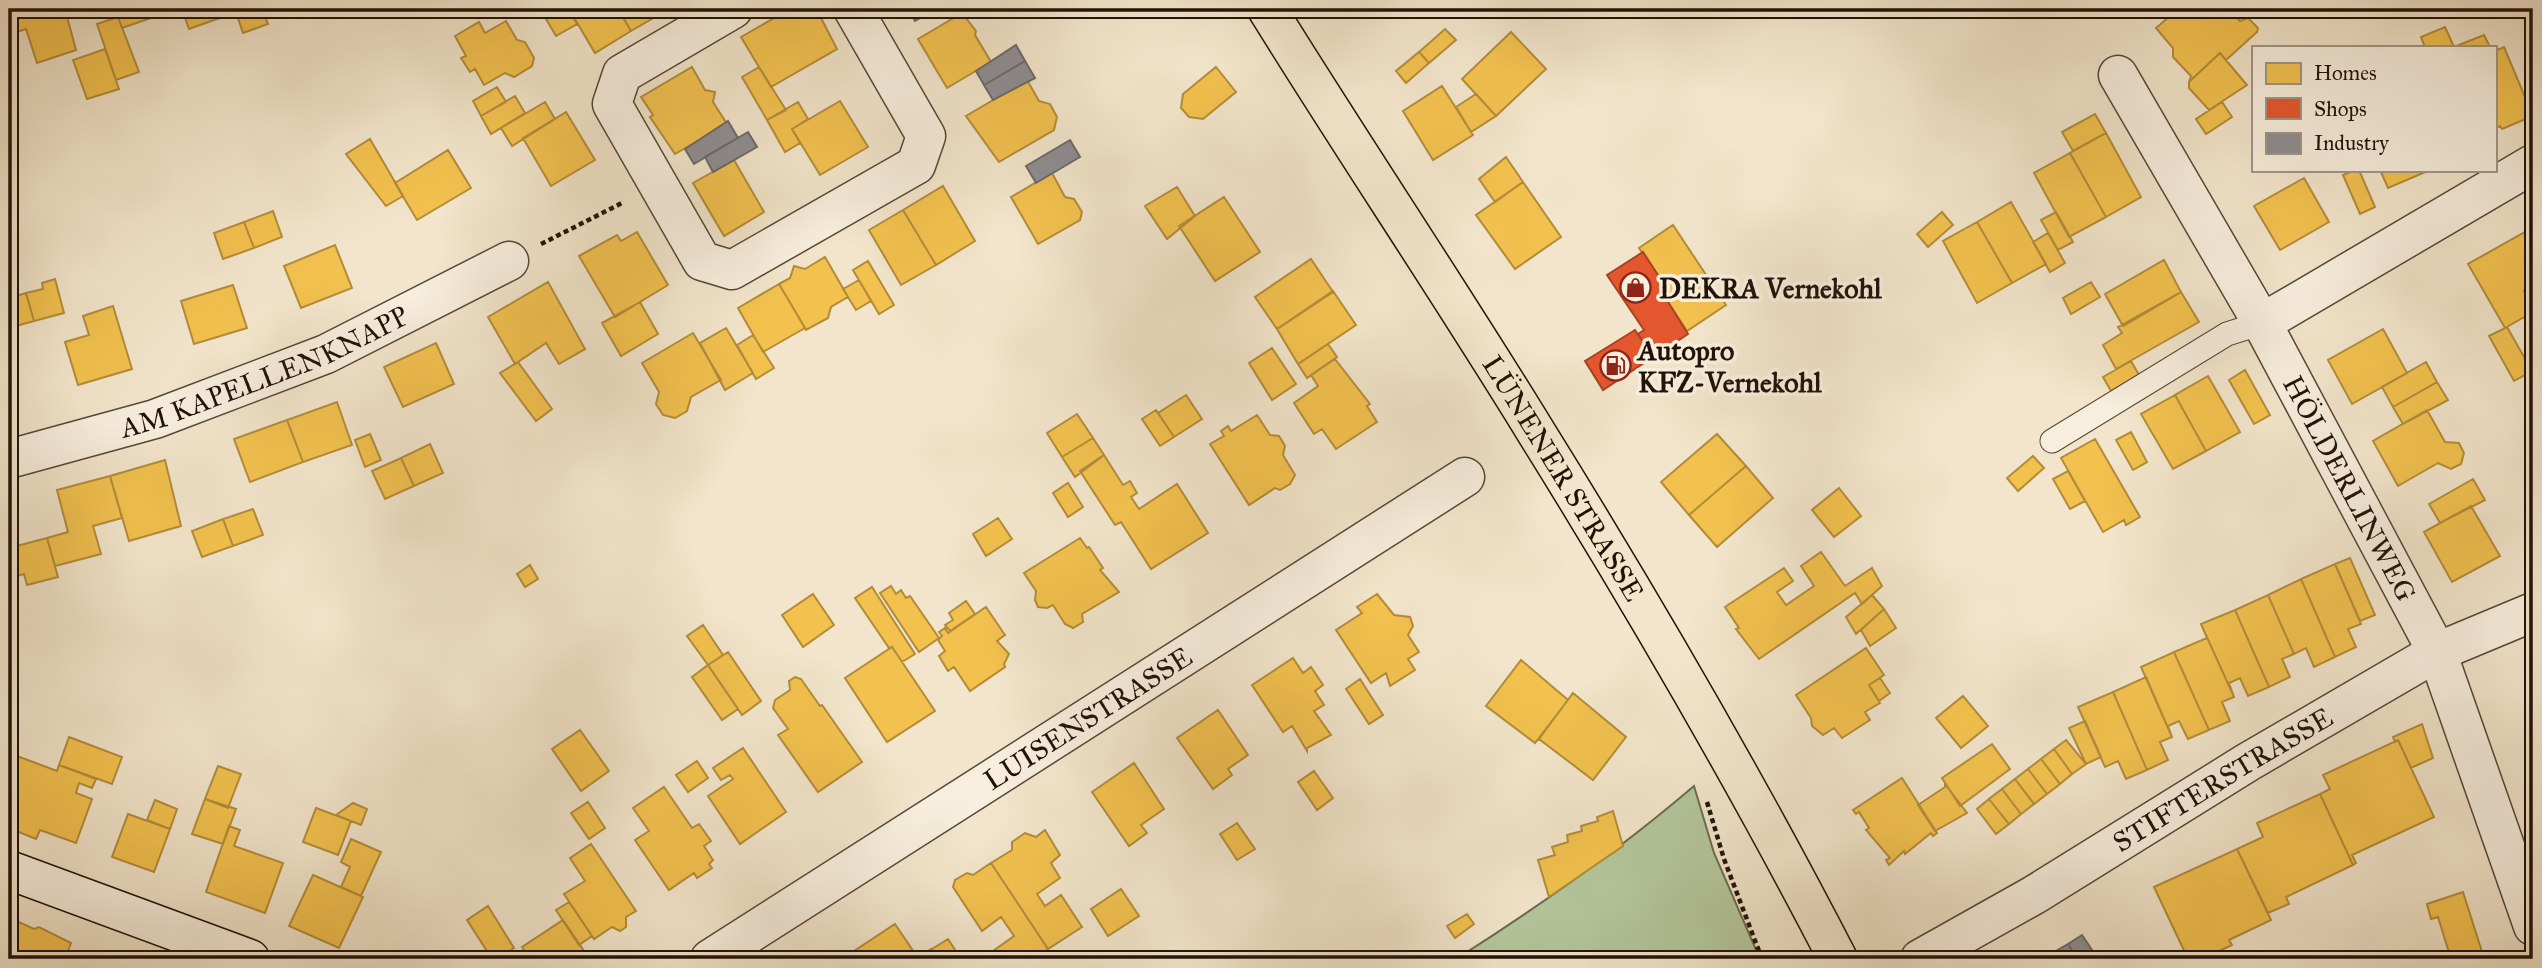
<svg xmlns="http://www.w3.org/2000/svg" width="2542" height="968" viewBox="0 0 2542 968" font-family="'IM FELL Great Primer',serif">
<style>
.green{fill:#b4c69c;stroke:#6a6c52;stroke-width:2}
.homes{fill:#f2c14e;stroke:#b38c39;stroke-width:2}
.shops{fill:#e4572e;stroke:#aa4223;stroke-width:2}
.industry{fill:#8d8d92;stroke:#6d6869;stroke-width:2}
.lines{fill:none;stroke-linecap:round;stroke-linejoin:round}
.lane-casing{stroke:#554739;stroke-width:25}
.street-casing{stroke:#554739;stroke-width:41}
.secondary-casing{stroke:#211208;stroke-width:41}
.primary-casing{stroke:#211208;stroke-width:41}
.path{stroke:#211208;stroke-width:4.5;stroke-dasharray:5 3.5;stroke-linecap:butt}
.lane{stroke:#f7eedd;stroke-width:23}
.street{stroke:#f7eedd;stroke-width:38}
.secondary{stroke:#f7eedd;stroke-width:38}
.primary{stroke:#f2e5cb;stroke-width:38}
.labels{text-anchor:middle;stroke-width:7;stroke-linejoin:round;paint-order:stroke}
.poi-label{font-size:28px;font-weight:bold;fill:#211208;stroke:#f7eedd;text-anchor:start}
.street-label{font-size:28px;fill:#211208;stroke:#f7eedd}
</style>
<rect width="100%" height="100%" fill="#f2e5cb"/>
<filter id="stains"><feTurbulence type="fractalNoise" baseFrequency=".00286" numOctaves="4"/><feColorMatrix values="0 0 0 0 .2 0 0 0 0 .09 0 0 0 0 .02 0 0 0 .5 -.17"/></filter>
<radialGradient id="worn" r=".72"><stop offset=".6" stop-color="#630" stop-opacity="0"/><stop offset="1" stop-color="#630" stop-opacity=".3"/></radialGradient>
<path class="green" d="M1694,786l20,67 46,106h-304c84,-53 162,-108 238,-173z"/>
<path class="homes" d="M9,9h56l11,41 -39,13 -11,-34 -15,5z
M115,9h62l-55,19z
M182,9h48l1,5 -42,15z
M235,9h27l6,15 -25,9z
M540,9h29l8,15 -21,12z
M569,9h49l13,22 -36,22z
M618,9h51l-38,22z
M790,9h23l2,4 3,-1 19,37 -66,38 -30,-50z
M2178,9h51l11,12 8,-3 10,10 -1,4 -31,28 -6,-7 -31,29 2,-6 -18,-19v-9l-17,-20z
M962,13l14,18 -1,4 16,27 -44,26 -29,-49z
M118,17l21,55 -23,8 -19,-56z
M506,21l11,19 8,2 9,16 -2,8 -18,11 -9,-4 -21,12 -9,-16 -5,3 -9,-14 5,-2 -11,-20 24,-14 6,11z
M2445,27l9,20h-29l-4,-10z
M1445,29l11,11 -27,23 -10,-11z
M1511,32l35,37 -50,47 -34,-37z
M2484,35l6,12h-36z
M2504,47l29,69 -31,13 -2,-3 -5,3v-78z
M105,49l14,40 -32,10 -14,-39z
M1419,52l10,11 -23,20 -10,-12z
M2220,53l27,32 -38,25 -20,-22v-6z
M2533,65v22l-8,-18z
M692,67l13,23 10,2 -2,10 14,22 -52,30 -25,-37 3,-2 -12,-18z
M759,67l27,43 -19,10 -25,-43z
M1216,67l20,25 -33,27 -14,-2 -8,-9 2,-14z
M1027,80l12,21 11,3 7,13 -3,13 -55,32 -33,-46z
M1442,86l31,49 -40,25 -30,-49z
M497,87l9,15 -25,14 -8,-15z
M1476,94l20,22 -25,16 -15,-25z
M515,96l10,17 -34,21 -10,-18z
M840,101l28,46 -48,28 -28,-46z
M545,102l10,17 -43,27 -11,-18z
M798,102l10,17 -16,10 8,14 -15,9 -18,-32z
M2222,102l10,15 -26,17 -10,-15z
M566,112l29,48 -44,26 -28,-48z
M2095,114l11,19 -33,18 -11,-19z
M2106,133l35,64 -35,20 -36,-64z
M370,139l33,57 -17,10 -40,-52z
M448,150l23,38 -54,32 -22,-37z
M2070,153l36,64 -37,20 -35,-64z
M1506,157l17,25 -28,20 -16,-23z
M734,160l30,52 -40,24 -31,-53z
M2355,170h4l16,37 -15,7 -17,-39z
M2380,170h50l-42,18z
M1052,173l13,24 9,2 8,13 -2,8 -42,24 -27,-47z
M2304,178l25,44 -49,28 -26,-44z
M1523,182l38,55 -46,32 -39,-54z
M943,186l32,55 -39,24 -33,-55z
M1177,187l18,29 -28,23 -22,-33z
M1224,197l36,55 -45,29 -36,-55z
M2011,202l35,62 -34,19 -35,-61z
M903,210l33,55 -35,20 -32,-55z
M273,211l9,26 -28,11 -10,-26z
M1942,212l11,13 -25,22 -11,-13z
M2056,212l17,30 -15,8 -17,-30z
M244,222l10,26 -31,11 -9,-26z
M1977,222l35,61 -35,20 -34,-62z
M1673,225l53,80 -39,26 -19,-29 5,-4 -34,-50z
M2532,228l1,58 -9,5 9,21 -28,16 -37,-64z
M637,232l31,53 -53,32 -36,-61 38,-21 4,6z
M2048,233l17,30 -15,9 -17,-30z
M335,245l17,43 -51,20 -17,-42z
M825,257l23,40 -17,10 -3,11 -22,12 -27,-46 11,-6 4,-12 11,3z
M1311,259l22,33 -56,37 -22,-32z
M2164,260l17,32 -58,34 -18,-32z
M868,261l26,44 -15,9 -26,-44z
M55,279l9,34 -30,8 -8,-28 17,-4 -1,-6z
M859,280l12,21 -15,9 -13,-21z
M548,282l37,67 -26,15 -13,-21 -31,21 -27,-47z
M2091,282l9,15 -29,17 -8,-16z
M779,284l26,44 -42,24 -25,-44z
M233,285l14,43 -53,16 -13,-43z
M1333,291l23,34 -58,39 -21,-35z
M2181,292l18,30 -83,47 -13,-24 19,-12 -4,-6z
M26,293l8,28 -25,7v-30z
M640,302l18,32 -37,22 -19,-33z
M113,306l19,63 -54,16 -13,-43 24,-7 -6,-19z
M2507,327l25,44 -18,10 -25,-45z
M726,328l27,45 -28,17 -25,-47z
M2383,329l24,44 -55,31 -24,-44z
M693,333l28,47 -30,17 -4,14 -12,7 -12,-3 -7,-11 3,-12 -17,-29z
M753,335l21,33 -18,11 -19,-34z
M436,343l18,41 -51,23 -19,-40z
M1328,344l9,13 -30,21 -9,-14z
M1272,348l24,36 -24,16 -23,-37z
M1335,359l35,45 -3,2 10,16 -41,27 -14,-20 -8,5 -20,-31 24,-17 -7,-11z
M2131,361l8,14 -28,16 -8,-14z
M518,362l34,47 -16,12 -36,-48z
M2426,362l11,20 -44,25 -11,-20z
M2245,370l25,45 -16,9 -25,-44z
M2208,376l32,56 -34,19 -31,-56z
M2437,382l11,18 -45,24 -10,-17z
M1186,395l16,24 -28,18 -16,-24z
M2175,395l31,56 -33,18 -32,-55z
M337,402l15,43 -49,17 -16,-42z
M1156,410l18,27 -14,9 -18,-27z
M2427,410l18,32 14,1 5,10 -3,11 -10,5 -13,-6 -40,23 -25,-45z
M1077,414l16,24 -31,19 -15,-24z
M1257,415l13,20 9,1 6,10 -2,9 12,20 -5,9 -10,6 -5,-2 -26,17 -39,-61 14,-8 -3,-5 7,-5 3,5z
M287,420l16,42 -53,20 -16,-43z
M2131,432l16,30 -14,8 -17,-30z
M370,434l11,26 -16,7 -10,-27z
M1717,434l29,32 -57,49 -28,-33z
M1093,438l11,17 -29,22 -13,-20z
M2095,439l45,78 -14,8 -2,-5 -21,12 -42,-74z
M430,444l13,29 -29,13 -13,-28z
M1104,455l19,30 7,-4 7,12 -6,4 8,12 38,-25 31,49 -57,36 -30,-47 -6,3 -35,-54z
M2033,456l11,12 -26,23 -11,-13z
M401,458l13,28 -29,13 -13,-28z
M165,460l16,66 -52,15 -19,-65z
M1746,466l27,32 -56,49 -28,-32z
M2068,471l17,30 -15,8 -17,-30z
M110,476l12,42 -29,8 8,28 -46,12 -8,-28 21,-6 -11,-42z
M2473,479l12,21 -45,23 -11,-19z
M1068,483l15,24 -15,10 -15,-24z
M1839,488l22,28 -27,21 -22,-27z
M2471,506l29,50 -48,26 -28,-50z
M253,509l10,26 -30,11 -10,-27z
M998,518l14,21 -26,17 -13,-22z
M223,519l10,27 -31,11 -10,-26z
M47,538l11,39 -31,8 -3,-11 -14,4 -1,-30z
M1080,538l7,10 2,-1 14,21 -3,2 19,22 -37,22 1,8 -10,6 -8,-4 -12,-19 -6,3 -9,-1 -3,-7 1,-9 -12,-18z
M1821,552l24,34 27,-18 10,18 -20,18 -7,-11 -96,66 -23,-30 3,-1 -14,-21 59,-39 9,13 -16,11 9,13 28,-19 -13,-20z
M2350,558l25,57 -15,6 -25,-57z
M2335,564l26,60 -13,5 8,18 -21,10 -34,-78z
M530,565l8,14 -13,8 -8,-13z
M2301,579l34,78 -21,10 -8,-19 -12,6 -26,-59z
M891,586l5,8 5,-4 5,8 4,-2 29,42 -20,14 -39,-59z
M872,587l43,67 -13,8 -10,-15 -3,1 -34,-50z
M813,594l21,31 -31,22 -21,-32z
M1377,594l17,21 16,2 3,9 -5,9 11,17 -11,7 7,11 -25,16 -4,-13 -15,10 -35,-53 26,-17 -5,-6z
M1872,595l12,14 -28,25 -10,-17z
M2268,595l26,59 -12,5 8,18 -21,10 -34,-77z
M966,601l9,13 -25,17 -5,-6 8,-5 -4,-7z
M986,607l19,28 -8,6 12,13 -5,10 1,3 -35,24 -16,-24 -6,4 -9,-15 6,-5 -7,-11 4,-4 -3,-4 6,-4 3,5z
M1884,609l12,19 -26,18 -9,-16z
M2235,610l34,77 -21,9 -8,-18 -11,5 5,14 -33,-73z
M2201,624l33,73 -12,5 8,19 -21,9 -35,-78 33,-14z
M703,625l20,30 -15,10 -21,-29z
M892,647l43,64 -48,31 -42,-64z
M1866,648l18,27 -15,10 11,18 -15,9 5,8 -28,18 -8,-10 -11,7 -11,-9 -1,-8 -15,-23z
M728,652l33,49 -19,14 -34,-50z
M2174,652l35,78 -21,9 -9,-18 -11,5 4,11 -31,-70z
M1293,658l10,15 8,-6 12,18 -8,6 9,14 -10,6 17,24 -24,13v3l-15,-25 -9,6 -31,-47z
M1521,660l47,40 -33,43 -49,-37z
M708,665l30,44 -16,11 -30,-43z
M795,677l6,2 19,27 2,-1 40,57 -44,30 -40,-57 10,-6 -15,-21 2,-8 15,-10 -1,-9z
M2146,677l26,60 -12,5 8,18 -21,10 -34,-78z
M1880,678l10,15 -11,8 -10,-16z
M1360,679l23,36 -14,9 -23,-35z
M2113,692l34,78 -21,9 -8,-18 -13,6 -27,-60z
M1573,693l53,44 -33,43 -54,-41z
M1963,696l25,30 -27,22 -25,-30z
M1218,710l30,45 -20,14 4,6 -19,14 -36,-51z
M2085,721l16,36 -15,7 -17,-36z
M2422,724l11,34 -22,10 -13,-28 -3,2 -2,-5z
M580,730l29,41 -28,20 -29,-42z
M69,737l53,20 -10,27 -53,-19z
M2066,740l20,24 -14,10 -18,-25z
M2398,740l36,77 -82,38 4,8 -3,2 -33,-71 10,-5 -7,-14z
M1992,744l18,25 -50,37 -18,-28z
M743,748l43,64 -46,32 -32,-48 25,-17 -3,-4 -9,5 -8,-12z
M2054,749l18,25 -12,10 -19,-25z
M9,753l48,18 2,-6 37,14 -4,9 -13,-5 -3,10 16,6 -16,44 -36,-13 -4,9 -27,-11z
M2041,759l19,25 -13,10 -19,-25z
M697,761l11,17 -20,14 -12,-17z
M1134,763l30,46 -23,16 6,8 -18,13 -37,-54z
M218,766l23,8 -13,34 -23,-9z
M2028,769l19,25 -13,10 -19,-25z
M1314,771l19,27 -16,12 -19,-28z
M1902,778l35,55 -4,3 -2,-3 -26,21 -1,-3 -15,14 -3,-5 4,-2 -24,-28 3,-2 -10,-16 -3,2 -3,-4z
M2015,779l19,25 -13,10 -19,-25z
M1945,784l22,29 -32,18 -17,-26 27,-18z
M664,787l28,41 7,-4 12,17 -7,5 9,14 -4,4 3,4 -15,10 -3,-5 -25,17 -34,-50 14,-9 -16,-23z
M2002,789l19,25 -12,10 -20,-25z
M2320,794l33,71 -67,32 3,7 -21,9 -31,-64 26,-12 -6,-14z
M205,799l31,10 -13,35 -31,-10z
M1989,799l20,25 -13,10 -19,-25z
M155,800l22,9 -7,20 -23,-9z
M588,802l17,26 -16,11 -18,-26z
M353,803l14,6 -6,16 -25,-10z
M316,808l35,13 -13,34 -35,-13z
M1613,811l10,35 -74,51 -11,-37 17,-5 -3,-8 16,-5 -1,-7 15,-4 -1,-5 17,-5 -1,-4z
M128,814l42,15 -16,43 -42,-15z
M1237,823l18,26 -18,11 -17,-26z
M229,826l11,4 -6,16 49,17 -18,50 -59,-21z
M1045,830l15,25 -9,8 9,15 -23,16 8,12 16,-11 21,32 -34,22 -57,-86 21,-13v-8l13,-9 11,4z
M351,839l30,13 -20,44 -20,-9 9,-20 -9,-5z
M591,844l45,67 -10,6v10l-6,4 -8,-4 -18,12 -30,-45 21,-13 -15,-23z
M2237,849l34,71 -42,20 3,5 -30,14h-14l-34,-72z
M991,863l57,86 -14,10h-36l-5,-8 21,-15 -13,-19 -19,14 -29,-44 2,-7 12,-7 6,2z
M313,875l50,22 -24,51 -50,-22z
M1121,889l18,27 -31,20 -17,-27z
M2463,892l20,63 -14,4h-18l-13,-42 -7,2 -4,-15z
M569,902l23,34 -13,9 -23,-35z
M488,906l26,42 -17,11h-5l-25,-39z
M1467,914l7,10 -19,14 -8,-12z
M12,919l22,10 5,-2 32,16 -6,16 -56,-2v-29z
M563,920l21,31 -13,8h-41l-8,-12z
M895,924l23,34 13,-9 6,10h-95z
M948,939l13,20h-22l-7,-10z"/>
<path class="shops" d="M1643,252l30,46 -5,4 20,32 -35,23 -15,-23 6,-4 -37,-55z
M1635,330l18,27 -50,33 -18,-29z
M509,952l4,7h-16z"/>
<path class="industry" d="M908,9h28l-21,12z
M1016,45l9,16 -41,24 -8,-14z
M1025,61l10,17 -42,22 -9,-15z
M728,121l10,17 -44,26 -9,-15z
M748,132l9,15 -44,25 -8,-15z
M1070,140l10,17 -44,26 -10,-17z
M2082,935l16,24h-20l-10,-15z
M2068,944l10,15h-20l-4,-7z
M2054,952l4,7h-15z"/>
<g class="lines">
<defs>
<path id="lane" d="M2052,441l175,-107 35,-11"/>
<g id="street">
<path d="M733,9l-111,65 -10,30 90,157 30,9 184,-105 10,-29 -73,-127"/>
<path id="s1" d="M2118,75l144,248 175,329 96,274"/>
<path d="M2262,323l271,-159"/>
<path id="s2" d="M9,459l146,-40 171,-65 183,-93"/>
<path id="s3" d="M710,959l755,-482"/>
<path id="s4" d="M1920,959l114,-64 214,-133 189,-110 96,-40"/>
</g>
<path id="secondary" d="M9,870l241,89"/>
<g id="primary">
<path id="s5" d="M1267,9c88,142 182,281 269,423 107,172 209,347 302,527"/>
</g>
</defs>
<use href="#lane" class="lane-casing"/>
<use href="#street" class="street-casing"/>
<use href="#secondary" class="secondary-casing"/>
<use href="#primary" class="primary-casing"/>
<path class="path" d="M541,244l83,-42
M1707,802l17,57 38,100"/>
<use href="#lane" class="lane"/>
<use href="#street" class="street"/>
<use href="#secondary" class="secondary"/>
<use href="#primary" class="primary"/>
</g>
<defs>
<symbol id="shop-ring" viewBox="-11 -11 22 22"><circle r="9.5" fill="#f7eedd" stroke="#8f2418" stroke-width="1.5"/><path d="M-5-2.5h2.3a2.7 3.5 0 0 1 5.4 0H5L5.5 6h-11ZM-1.5-2.5h3a1.5 2.3 0 0 0-3 0Z" fill="#8f2418"/></symbol>
<symbol id="fuel-ring" viewBox="-11 -11 22 22"><circle r="9.5" fill="#f7eedd" stroke="#8f2418" stroke-width="1.5"/><path d="M-5.5-6h7V0h2V4h1.3V-2.5L3-4.5l.8-.8L6-3V5H2.5V1h-1V6h-7ZM-4.2-4.7v3.2H.2V-4.7Z" fill="#8f2418"/></symbol>
</defs>
<g fill-rule="evenodd">
<use href="#shop-ring" x="1618" y="270" width="35" height="35"/>
<use href="#fuel-ring" x="1598" y="348" width="35" height="35"/>
</g>
<g class="labels">
<g class="poi-label">
<text x="1659" y="298">DEKRA Vernekohl</text>
<text x="1638" y="360">Autopro<tspan x="1638" dy="32">KFZ-Vernekohl</tspan></text>
</g>
<g class="street-label">
<text dy="10" stroke="none"><textPath href="#s2" startOffset="270">AM KAPELLENKNAPP</textPath></text>
<text dy="10" stroke="none"><textPath href="#s5" startOffset="555">LÜNENER STRASSE</textPath></text>
<text dy="10" stroke="none"><textPath href="#s1" startOffset="474">HÖLDERLINWEG</textPath></text>
<text dy="10" stroke="none"><textPath href="#s3" startOffset="448">LUISENSTRASSE</textPath></text>
<text dy="10" stroke="none"><textPath href="#s4" startOffset="352">STIFTERSTRASSE</textPath></text>
</g>
</g>
<rect width="2542" height="968" fill="none" stroke="#f2e5cb" stroke-width="35"/>
<rect x="10" y="10" width="2521" height="947" fill="none" stroke="#211208" stroke-width="3.5"/>
<rect x="18" y="18" width="2507" height="933" fill="none" stroke="#211208" stroke-width="2"/>
<rect x="2252" y="46" width="245" height="126" fill="#f7eedd" stroke="#a19688" stroke-width="2"/>
<rect x="2266" y="63" width="35" height="21" fill="#f2c14e" stroke="#a19688" stroke-width="2"/>
<text x="2314" y="80" font-size="21" fill="#211208">Homes</text>
<rect x="2266" y="98" width="35" height="21" fill="#e4572e" stroke="#a19688" stroke-width="2"/>
<text x="2314" y="116" font-size="21" fill="#211208">Shops</text>
<rect x="2266" y="133" width="35" height="21" fill="#8d8d92" stroke="#a19688" stroke-width="2"/>
<text x="2314" y="150" font-size="21" fill="#211208">Industry</text>
<rect width="100%" height="100%" filter="url(#stains)"/>
<rect width="100%" height="100%" fill="url(#worn)"/>
</svg>
